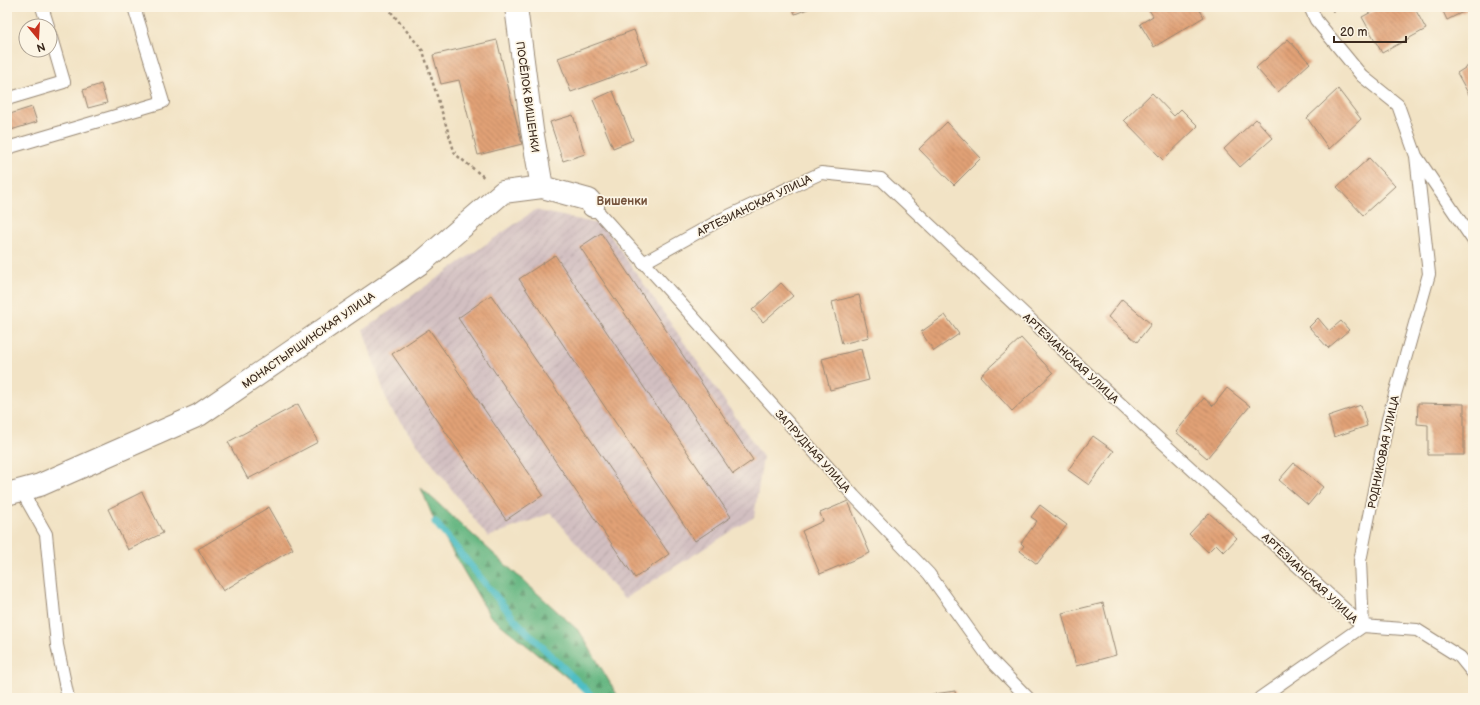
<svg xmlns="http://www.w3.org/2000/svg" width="1480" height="705" viewBox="0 0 1480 705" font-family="'Balsamiq Sans',sans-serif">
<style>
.industrial{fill:url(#industrial-furrows)}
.forest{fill:url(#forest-firs);stroke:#527050}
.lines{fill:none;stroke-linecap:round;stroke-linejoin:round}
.stream{stroke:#50bec5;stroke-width:7}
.building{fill:url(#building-back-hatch)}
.service-casing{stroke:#968672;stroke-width:14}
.minor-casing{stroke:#968672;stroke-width:24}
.path{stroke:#968672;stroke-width:2.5;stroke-dasharray:3 3;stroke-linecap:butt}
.service{stroke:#fff;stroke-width:12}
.minor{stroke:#fff;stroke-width:22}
.labels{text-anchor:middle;stroke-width:3.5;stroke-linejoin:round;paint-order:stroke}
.street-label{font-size:11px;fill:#3b2a1e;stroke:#fcf5e5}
.neighbourhood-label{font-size:12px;font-weight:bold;fill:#75543d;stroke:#fcf5e5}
</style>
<defs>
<pattern id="industrial-furrows" width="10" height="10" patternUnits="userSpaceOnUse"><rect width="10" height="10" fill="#d2bfc1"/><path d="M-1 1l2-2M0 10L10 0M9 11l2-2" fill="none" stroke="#b5a4a5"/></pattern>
<pattern id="forest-firs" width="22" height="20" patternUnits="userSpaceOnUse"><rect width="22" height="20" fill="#68b783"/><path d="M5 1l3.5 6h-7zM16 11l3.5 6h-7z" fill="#57956b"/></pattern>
<pattern id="building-back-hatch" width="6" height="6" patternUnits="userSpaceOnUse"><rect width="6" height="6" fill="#e1a176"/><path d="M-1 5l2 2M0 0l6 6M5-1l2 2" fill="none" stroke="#b88360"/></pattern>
</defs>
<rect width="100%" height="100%" fill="#fcf5e5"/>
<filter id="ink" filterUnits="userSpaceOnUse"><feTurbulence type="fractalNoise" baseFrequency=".025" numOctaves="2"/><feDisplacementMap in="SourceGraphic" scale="8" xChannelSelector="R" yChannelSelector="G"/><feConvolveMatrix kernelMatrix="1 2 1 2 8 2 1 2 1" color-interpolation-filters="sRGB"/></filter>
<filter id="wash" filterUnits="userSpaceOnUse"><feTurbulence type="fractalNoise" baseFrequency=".012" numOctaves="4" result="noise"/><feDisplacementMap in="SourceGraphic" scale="16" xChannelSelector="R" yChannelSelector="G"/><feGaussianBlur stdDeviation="0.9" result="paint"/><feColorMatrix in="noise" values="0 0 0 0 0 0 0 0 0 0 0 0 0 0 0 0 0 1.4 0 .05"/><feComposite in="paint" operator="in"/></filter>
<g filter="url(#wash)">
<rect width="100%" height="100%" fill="#f2e3c5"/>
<path class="industrial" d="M535,210l68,15 160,232 -9,60 -130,82 -73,-86 -63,24 -99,-130 -26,-77z"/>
<path class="forest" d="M421,488l159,144 39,66h-26l-103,-82 -55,-94z"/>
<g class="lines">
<path class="stream" d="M435,522l81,99 78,77"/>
</g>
<g id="blocks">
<path class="building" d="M792,7h21l-18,7z
M1147,7h51l6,10 -50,30 -14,-23 13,-8z
M1381,7h33l12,22 -44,24 -20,-36z
M1441,7h29l1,1 -24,12z
M634,30l13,34 -76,28 -13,-34z
M1288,39l22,24 -32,29 -22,-24z
M497,40l25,104 -44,11 -19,-75 -18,4 -8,-29z
M1473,63v39l-16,-29z
M101,84l6,19 -19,5 -5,-18z
M1338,89l23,30 -32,30 -22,-31z
M613,91l20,49 -20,8 -20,-48z
M1152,93l22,23 7,-7 17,17 -35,34 -39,-40z
M32,107l5,15 -26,8 -4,-15z
M573,115l12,39 -22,7 -13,-39z
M1256,119l17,19 -33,29 -16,-18z
M947,122l34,36 -27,27 -35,-36z
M1369,158l26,28 -32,29 -26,-28z
M601,233l152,227 -20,14 -153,-227z
M555,255l176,262 -36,24 -176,-262z
M781,283l12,13 -30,26 -11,-12z
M491,295l178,259 -34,24 -177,-260z
M859,295l10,42 -27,7 -10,-42z
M1122,299l29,25 -14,18 -29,-25z
M945,315l14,19 -25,17 -13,-19z
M1318,318l11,13 12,-10 8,9 -21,18 -19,-21z
M429,329l114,166 -37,25 -114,-166z
M1021,338l32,35 -41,38 -32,-35z
M861,349l8,31 -39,10 -8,-31z
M1227,388l23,18 -43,52 -31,-26 28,-34 9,8z
M1418,403l46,1v51h-36v-30l-11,-1z
M298,404l20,38 -70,37 -20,-37z
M1361,405l6,21 -33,11 -6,-21z
M1093,436l21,15 -25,34 -21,-15z
M1294,463l29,24 -15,18 -29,-25z
M142,492l21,41 -35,17 -20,-41z
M848,501l22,52 -50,21 -18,-43 21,-10 -3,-8z
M1040,505l27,20 -30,39 -17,-13 4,-5 -3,-3 16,-22 -6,-4z
M269,507l24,42 -70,42 -25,-42z
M1209,513l28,25 -13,14 -8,-8 -8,8 -19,-18z
M1103,603l13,52 -40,11 -14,-53z
M955,691l1,7h-29v-3z"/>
</g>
</g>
<g filter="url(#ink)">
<use href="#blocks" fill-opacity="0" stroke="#968672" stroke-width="1"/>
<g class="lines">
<defs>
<path id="service" d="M42,7l6,19
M1310,7l6,13 46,56 36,29 18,51 57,84
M7,99l57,-17 -14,-48
M7,148l156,-46 -29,-95
M593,206l261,290 75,78 61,85 38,39
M643,263l77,-43 101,-47 60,6 219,206 263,241 54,4 43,27 13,16
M21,490l25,44 11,111 11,53
M1260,698l103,-72 -3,-65 28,-142 41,-145 -13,-118"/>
<path id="minor" d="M516,7l16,123 10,57
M7,494l33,-9 159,-70 223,-153 81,-70 39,-5 47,13 4,6"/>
</defs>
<use href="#service" class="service-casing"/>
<use href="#minor" class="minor-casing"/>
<path class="path" d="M387,7l36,44 32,103 30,24
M1332,11l7,-4"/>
<use href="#service" class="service"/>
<use href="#minor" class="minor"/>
</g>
</g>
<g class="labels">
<g class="street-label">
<text transform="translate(528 97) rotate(82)" y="4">ПОСЁЛОК ВИШЕНКИ</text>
<text transform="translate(754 205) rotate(-26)" y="4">АРТЕЗИАНСКАЯ УЛИЦА</text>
<text transform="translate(308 340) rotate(-35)" y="4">МОНАСТЫРЩИНСКАЯ УЛИЦА</text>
<text transform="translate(1071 358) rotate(43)" y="4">АРТЕЗИАНСКАЯ УЛИЦА</text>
<text transform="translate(813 451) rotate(48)" y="4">ЗАПРУДНАЯ УЛИЦА</text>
<text transform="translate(1383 452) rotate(-78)" y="4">РОДНИКОВАЯ УЛИЦА</text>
<text transform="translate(1310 578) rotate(43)" y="4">АРТЕЗИАНСКАЯ УЛИЦА</text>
</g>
<g class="neighbourhood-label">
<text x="622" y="205">Вишенки</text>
</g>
</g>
<rect width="1480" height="705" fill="none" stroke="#fcf5e5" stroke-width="24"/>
<g transform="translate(38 38) rotate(162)"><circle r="19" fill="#fcf5e5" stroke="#afa495"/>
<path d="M0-3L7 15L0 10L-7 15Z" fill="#c8321e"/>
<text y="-6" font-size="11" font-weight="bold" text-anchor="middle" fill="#3b2a1e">N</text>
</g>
<path d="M1334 36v6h72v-6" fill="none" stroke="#3b2a1e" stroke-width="2"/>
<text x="1340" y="36" font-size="12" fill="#3b2a1e" stroke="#fcf5e5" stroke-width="3" paint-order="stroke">20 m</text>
</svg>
